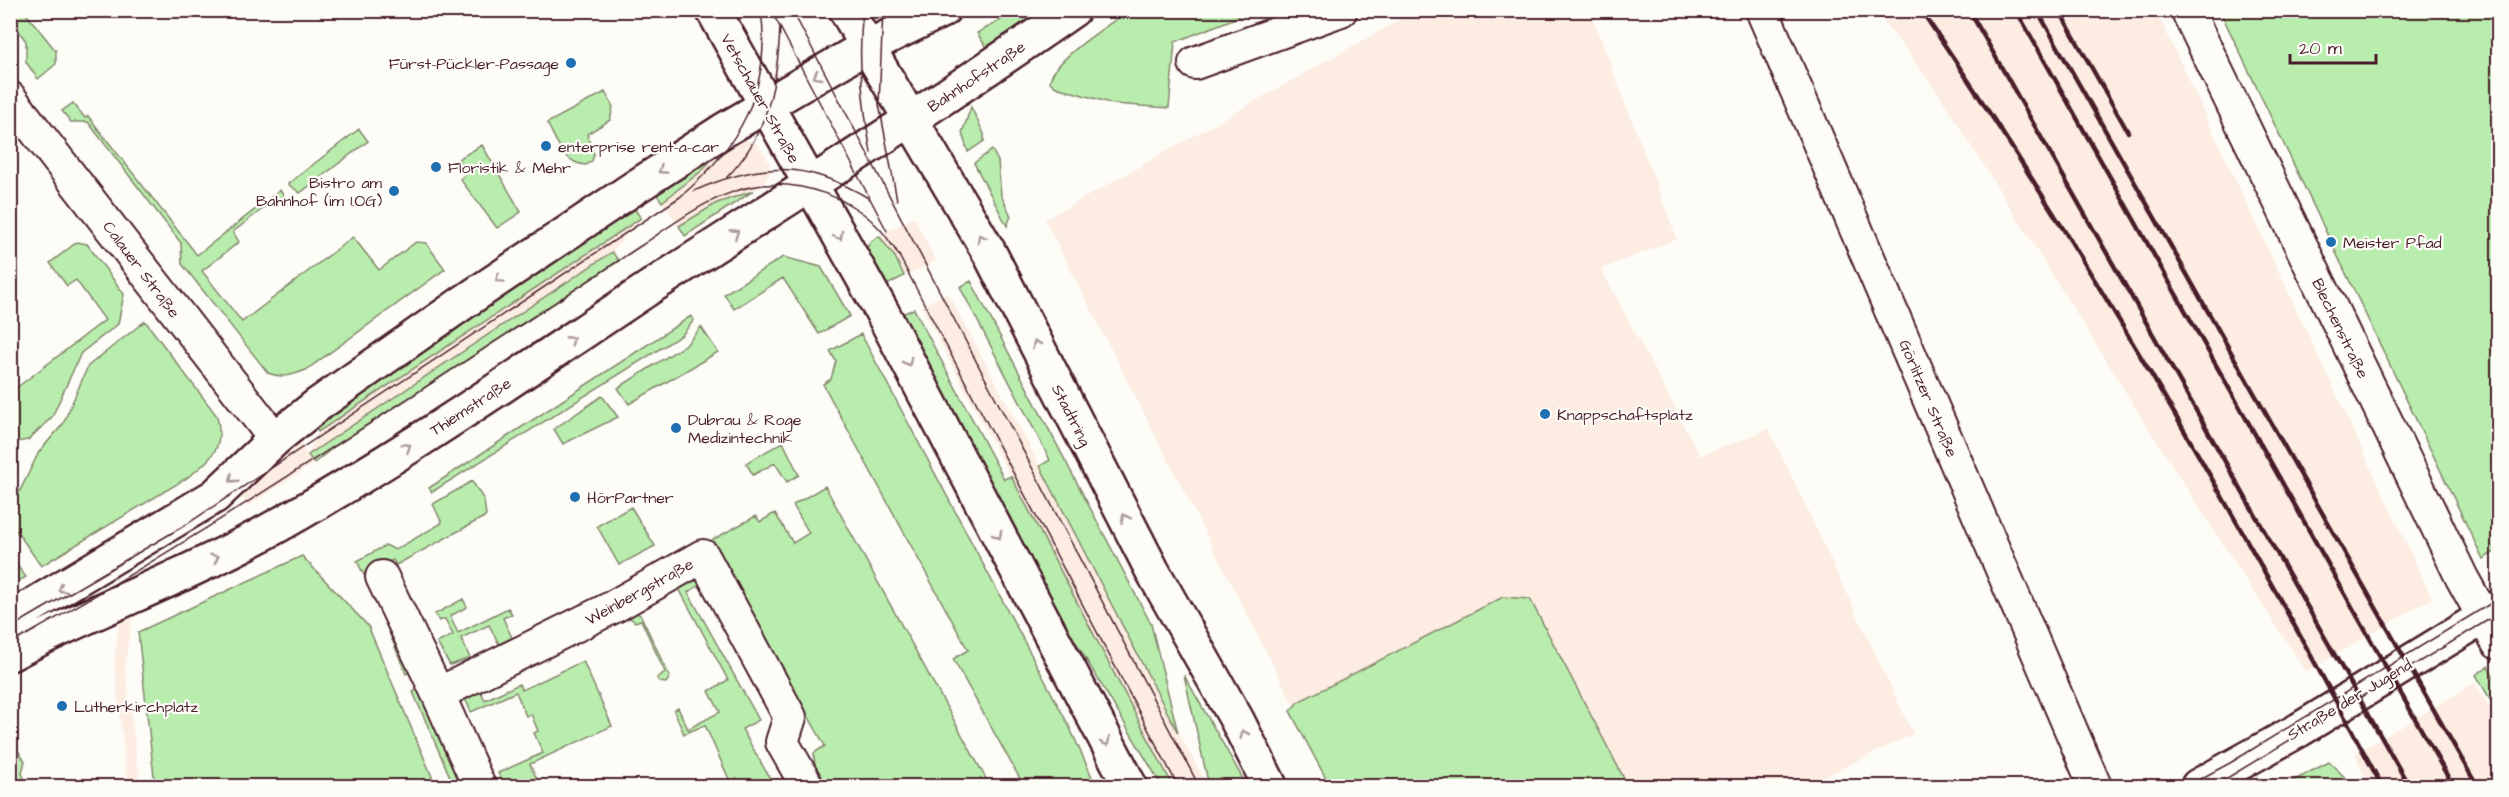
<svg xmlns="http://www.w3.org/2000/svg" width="2509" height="797" viewBox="0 0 2509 797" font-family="'Architects Daughter',sans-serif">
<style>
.built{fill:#fcece1}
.green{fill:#b9edad;stroke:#82866c;stroke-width:1.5}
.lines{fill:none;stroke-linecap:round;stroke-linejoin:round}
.street-casing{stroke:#4a1f2b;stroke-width:36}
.secondary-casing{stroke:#4a1f2b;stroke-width:38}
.street{stroke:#fdfcf7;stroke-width:32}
.secondary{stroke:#fdfcf7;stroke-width:33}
.tram{stroke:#4a1f2b;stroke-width:1.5}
.rail{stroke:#4a1f2b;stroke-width:4.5}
.oneway{stroke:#ac999b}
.poi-dot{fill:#1f6fb2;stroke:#fdfcf7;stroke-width:2}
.labels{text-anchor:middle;stroke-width:4.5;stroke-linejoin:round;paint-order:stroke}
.poi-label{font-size:16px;fill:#4a1f2b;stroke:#fdfcf7;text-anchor:start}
.street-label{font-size:16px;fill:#4a1f2b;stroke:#fdfcf7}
</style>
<rect width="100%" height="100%" fill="#fdfcf7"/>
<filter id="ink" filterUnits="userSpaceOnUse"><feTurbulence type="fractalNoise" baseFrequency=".0167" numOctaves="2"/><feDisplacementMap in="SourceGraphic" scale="12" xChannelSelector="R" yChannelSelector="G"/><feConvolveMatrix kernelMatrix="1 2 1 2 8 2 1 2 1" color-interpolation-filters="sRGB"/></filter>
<g filter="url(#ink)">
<path class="built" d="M1415,11h175l87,228 -76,30 99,187 69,-27 144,305 -108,52h-470l-290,-566z
M1876,11h280l276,587 -126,74 -132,-203 -235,-375z
M747,140l10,4 13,19v9l-6,12 -11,7 -36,12 -38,23 -17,-24 42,-33 16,-21 16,-7z
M914,217l22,44 -32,15 -9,-19 -16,-21z
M641,218l-29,34 -304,203 10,-23z
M948,293l92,173 167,320h-34l-252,-480z
M297,439l16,25 -65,42 -8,-12z
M133,611l-8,54 15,120 -12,1 -14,-123 6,-45z
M2475,683l23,37v66h-130l-13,-32z"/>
<path class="green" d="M11,10l13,1 32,40v13l-18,15 -12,-17v-21l-15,-20z
M1017,11h28l-59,36 -9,-14z
M1128,11h180l-30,11 -25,-11 -78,31 -6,66 -56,-4 -57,-17 -6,-5c2,-22 59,-57 78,-71z
M2220,11h278v539l-15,9z
M605,92l8,15 -3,13 -23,14 7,20 -2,7 -6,4c-23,-2 -29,-24 -39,-42z
M73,103l12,15 3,-2 109,139 83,-65 9,13 -4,3 -7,-9 -45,35 6,10 -37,29 40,51 111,-85 26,33 37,-28 10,1 19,26 -139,101c-13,5 -24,9 -38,3l-86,-109 -1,-21 -93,-121h-17l-9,-11z
M971,107l13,27v7l-16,11 -6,-19z
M359,129l9,12 -68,52 -12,-9z
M482,145l39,67 -24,16 -37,-49 5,-4 -7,-16z
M720,148l-16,21 -42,33 -7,-10z
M992,150l6,11 3,34 10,21 -4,10 -33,-63z
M753,191l-68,45 -6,-10 38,-23z
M633,207l8,11 -323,214 -5,-8z
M879,236l16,21 9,19 -17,9 -20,-37 3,-6z
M77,242l10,2 37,50 -6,30 -37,29 -29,64 -24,23 -11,2 -6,-7v-43l94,-72 -29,-40 -9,6 -17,-23z
M612,252l7,9 -285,186 -20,16 -6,-8z
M783,257l38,10 29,49 -31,18 -36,-56 -49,31 -10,-15z
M971,281l180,343 27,109 -138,-267 10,-6 -90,-173z
M914,309l90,170 7,-3 162,310h-11l-91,-152 -169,-320z
M691,316l3,4 -12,15 -250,157 -3,-4z
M145,321l72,95c8,33 -6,43 -30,62l-146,88 -30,-43v-14l28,-57 24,-28 25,-58z
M701,327l17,25 -89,52 -11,-16 69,-44z
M861,334l208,392 27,60h-72l-71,-127 15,-9 -145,-266 8,-5 5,-18 -6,-10z
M602,396l16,21 -55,27 -9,-15z
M783,442l16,33 -12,7 -12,-19 -22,12 -7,-12z
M472,481l12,19 2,16 -90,49 -3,-5 -29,15 -7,-14 29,-16 9,5 47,-27 -9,-19z
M825,486l165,300h-138l-3,-4 -9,4h-15l-10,-17 -1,-16 11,-7 -115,-205 46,-25 4,6 15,-9 18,30 16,-10 -16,-28z
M631,507l24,39 -36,19 -22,-39z
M302,556l66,70 68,160h-281l-17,-154z
M10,557l16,20 -15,8h-1z
M685,580l20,2 -17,10 71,128 -17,9 31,55 -5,2h-36l-27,-61 -21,9 -10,-23 4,-3 10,21 32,-17 -11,-21 19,-11 -51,-95z
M1503,597l27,2 98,187h-298l-40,-75 8,-9z
M463,599l4,8 -17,9 8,17 50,-25 4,6 -9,4 9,20 -13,6 -10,-19 -28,13 9,20 -20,7 -13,-22 16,-8 -8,-16 -6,2 -4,-7z
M635,611l6,5 29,61 -4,6 -7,-1 -2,-4 8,-6 -24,-52 -6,2 -5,-4v-5z
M384,620l16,17 15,32 -9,5z
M583,661l29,65 -82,38 10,22h-36l-6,-13 45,-20 -9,-20 4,-2 -7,-17 -5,2 -10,-24 -45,20 -7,-16 13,-12 8,16 34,-16 3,6z
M2488,666l10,18v29l-22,-38z
M1184,675l63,111h-38z
M422,687l43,99h-11l-41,-94z
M10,739l15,22 -3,12 5,13 -16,-2z
M2329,762l25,24h-71z"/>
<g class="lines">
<defs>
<path id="street" d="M1762,10l333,776
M2187,10l275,568 36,65
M1195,63l146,-53
M10,98l265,341
M382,577l56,117 41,92
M438,694l175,-87 90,-51 87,161 -8,25 25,44"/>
<path id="secondary" d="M713,10l168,300 249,476
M846,10l143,242 163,318 85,150 33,66
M10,619l205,-123 60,-57 41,-33 148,-104 170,-114 90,-58 135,-79 84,-41
M10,654c81,-43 168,-74 249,-118 135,-74 262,-163 390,-248 142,-92 285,-181 424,-278
M2198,786l101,-56 199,-122"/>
</defs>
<use href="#street" class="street-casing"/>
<use href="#secondary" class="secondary-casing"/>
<use href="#street" class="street"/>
<use href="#secondary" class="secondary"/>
<path class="tram" d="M771,10l116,221
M792,10l407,776
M863,10c-6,49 0,95 8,143
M883,10l-4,94 18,96
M727,177c40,-40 51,-96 53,-151
M694,191c67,-30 113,-30 176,8
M896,250l282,536
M10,628l177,-104 493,-327c59,-50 92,-107 81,-187
M10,644c184,-102 359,-221 535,-335 33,-21 65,-43 97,-64 37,-25 75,-55 121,-60 40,-4 88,13 115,42 9,9 15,20 22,30
M2187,786l43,-23 268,-164
M2214,786l284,-172"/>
<path class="rail" d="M1921,10c170,249 318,511 461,776
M1969,10l440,776
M2016,10l437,776
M2037,10l440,776
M2059,10l69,122"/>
</g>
<defs><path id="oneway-chevron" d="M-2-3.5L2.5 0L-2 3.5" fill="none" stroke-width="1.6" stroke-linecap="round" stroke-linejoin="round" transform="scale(1.5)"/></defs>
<g class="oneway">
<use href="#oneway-chevron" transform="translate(817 76) rotate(150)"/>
<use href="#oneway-chevron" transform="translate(662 170) rotate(147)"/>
<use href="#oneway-chevron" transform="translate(735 233) rotate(-33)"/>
<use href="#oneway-chevron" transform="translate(839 236) rotate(60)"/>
<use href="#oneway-chevron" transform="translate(981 238) rotate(-121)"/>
<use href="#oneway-chevron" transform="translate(499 279) rotate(146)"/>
<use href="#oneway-chevron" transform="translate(571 340) rotate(-33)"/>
<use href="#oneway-chevron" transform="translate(1036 344) rotate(-117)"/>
<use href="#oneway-chevron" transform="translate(908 362) rotate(62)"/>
<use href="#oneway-chevron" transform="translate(407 447) rotate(-33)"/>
<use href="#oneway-chevron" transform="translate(233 479) rotate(137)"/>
<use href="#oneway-chevron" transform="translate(1125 518) rotate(-117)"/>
<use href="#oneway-chevron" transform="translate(998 535) rotate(62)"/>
<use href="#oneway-chevron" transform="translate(215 558) rotate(-26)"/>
<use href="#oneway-chevron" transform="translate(62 589) rotate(149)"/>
<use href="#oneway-chevron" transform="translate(1244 734) rotate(-117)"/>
<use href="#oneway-chevron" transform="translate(1106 742) rotate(62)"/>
</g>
</g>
<g class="poi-dot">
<circle cx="571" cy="63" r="6"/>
<circle cx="546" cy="146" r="6"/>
<circle cx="436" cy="167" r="6"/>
<circle cx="394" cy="191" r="6"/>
<circle cx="2331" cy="242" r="6"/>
<circle cx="1545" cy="414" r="6"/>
<circle cx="676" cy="428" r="6"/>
<circle cx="575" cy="497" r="6"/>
<circle cx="62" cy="706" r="6"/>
</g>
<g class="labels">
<g class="poi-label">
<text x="559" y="69" text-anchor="end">Fürst-Pückler-Passage</text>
<text x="558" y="152">enterprise rent-a-car</text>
<text x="448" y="173">Floristik &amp; Mehr</text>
<text x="382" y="188" text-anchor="end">Bistro am<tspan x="382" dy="18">Bahnhof (im 1.OG)</tspan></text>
<text x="2343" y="248">Meister Pfad</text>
<text x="1557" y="420">Knappschaftsplatz</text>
<text x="688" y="425">Dubrau &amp; Roge<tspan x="688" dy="18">Medizintechnik</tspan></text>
<text x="587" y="503">HörPartner</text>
<text x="74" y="712">Lutherkirchplatz</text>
</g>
<g class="street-label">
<text transform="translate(976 76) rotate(-34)" y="6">Bahnhofstraße</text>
<text transform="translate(761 98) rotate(61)" y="6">Vetschauer Straße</text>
<text transform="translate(142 269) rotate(53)" y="6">Calauer Straße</text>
<text transform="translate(2341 328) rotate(64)" y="6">Blechenstraße</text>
<text transform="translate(1929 398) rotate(67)" y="6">Görlitzer Straße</text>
<text transform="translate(470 406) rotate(-33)" y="6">Thiemstraße</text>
<text transform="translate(1072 415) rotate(63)" y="6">Stadtring</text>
<text transform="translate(639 591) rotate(-29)" y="6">Weinbergstraße</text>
<text transform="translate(2349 699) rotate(-31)" y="6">Straße der Jugend</text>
</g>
</g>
<rect width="2509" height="797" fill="none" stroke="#fdfcf7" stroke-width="36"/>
<rect x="18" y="18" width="2473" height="761" fill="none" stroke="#4a1f2b" stroke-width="2" filter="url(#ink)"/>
<path d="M2290 54v9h86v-9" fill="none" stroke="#4a1f2b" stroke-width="3"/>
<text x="2299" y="54" font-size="18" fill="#4a1f2b" stroke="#fdfcf7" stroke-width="4.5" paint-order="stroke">20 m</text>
</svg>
